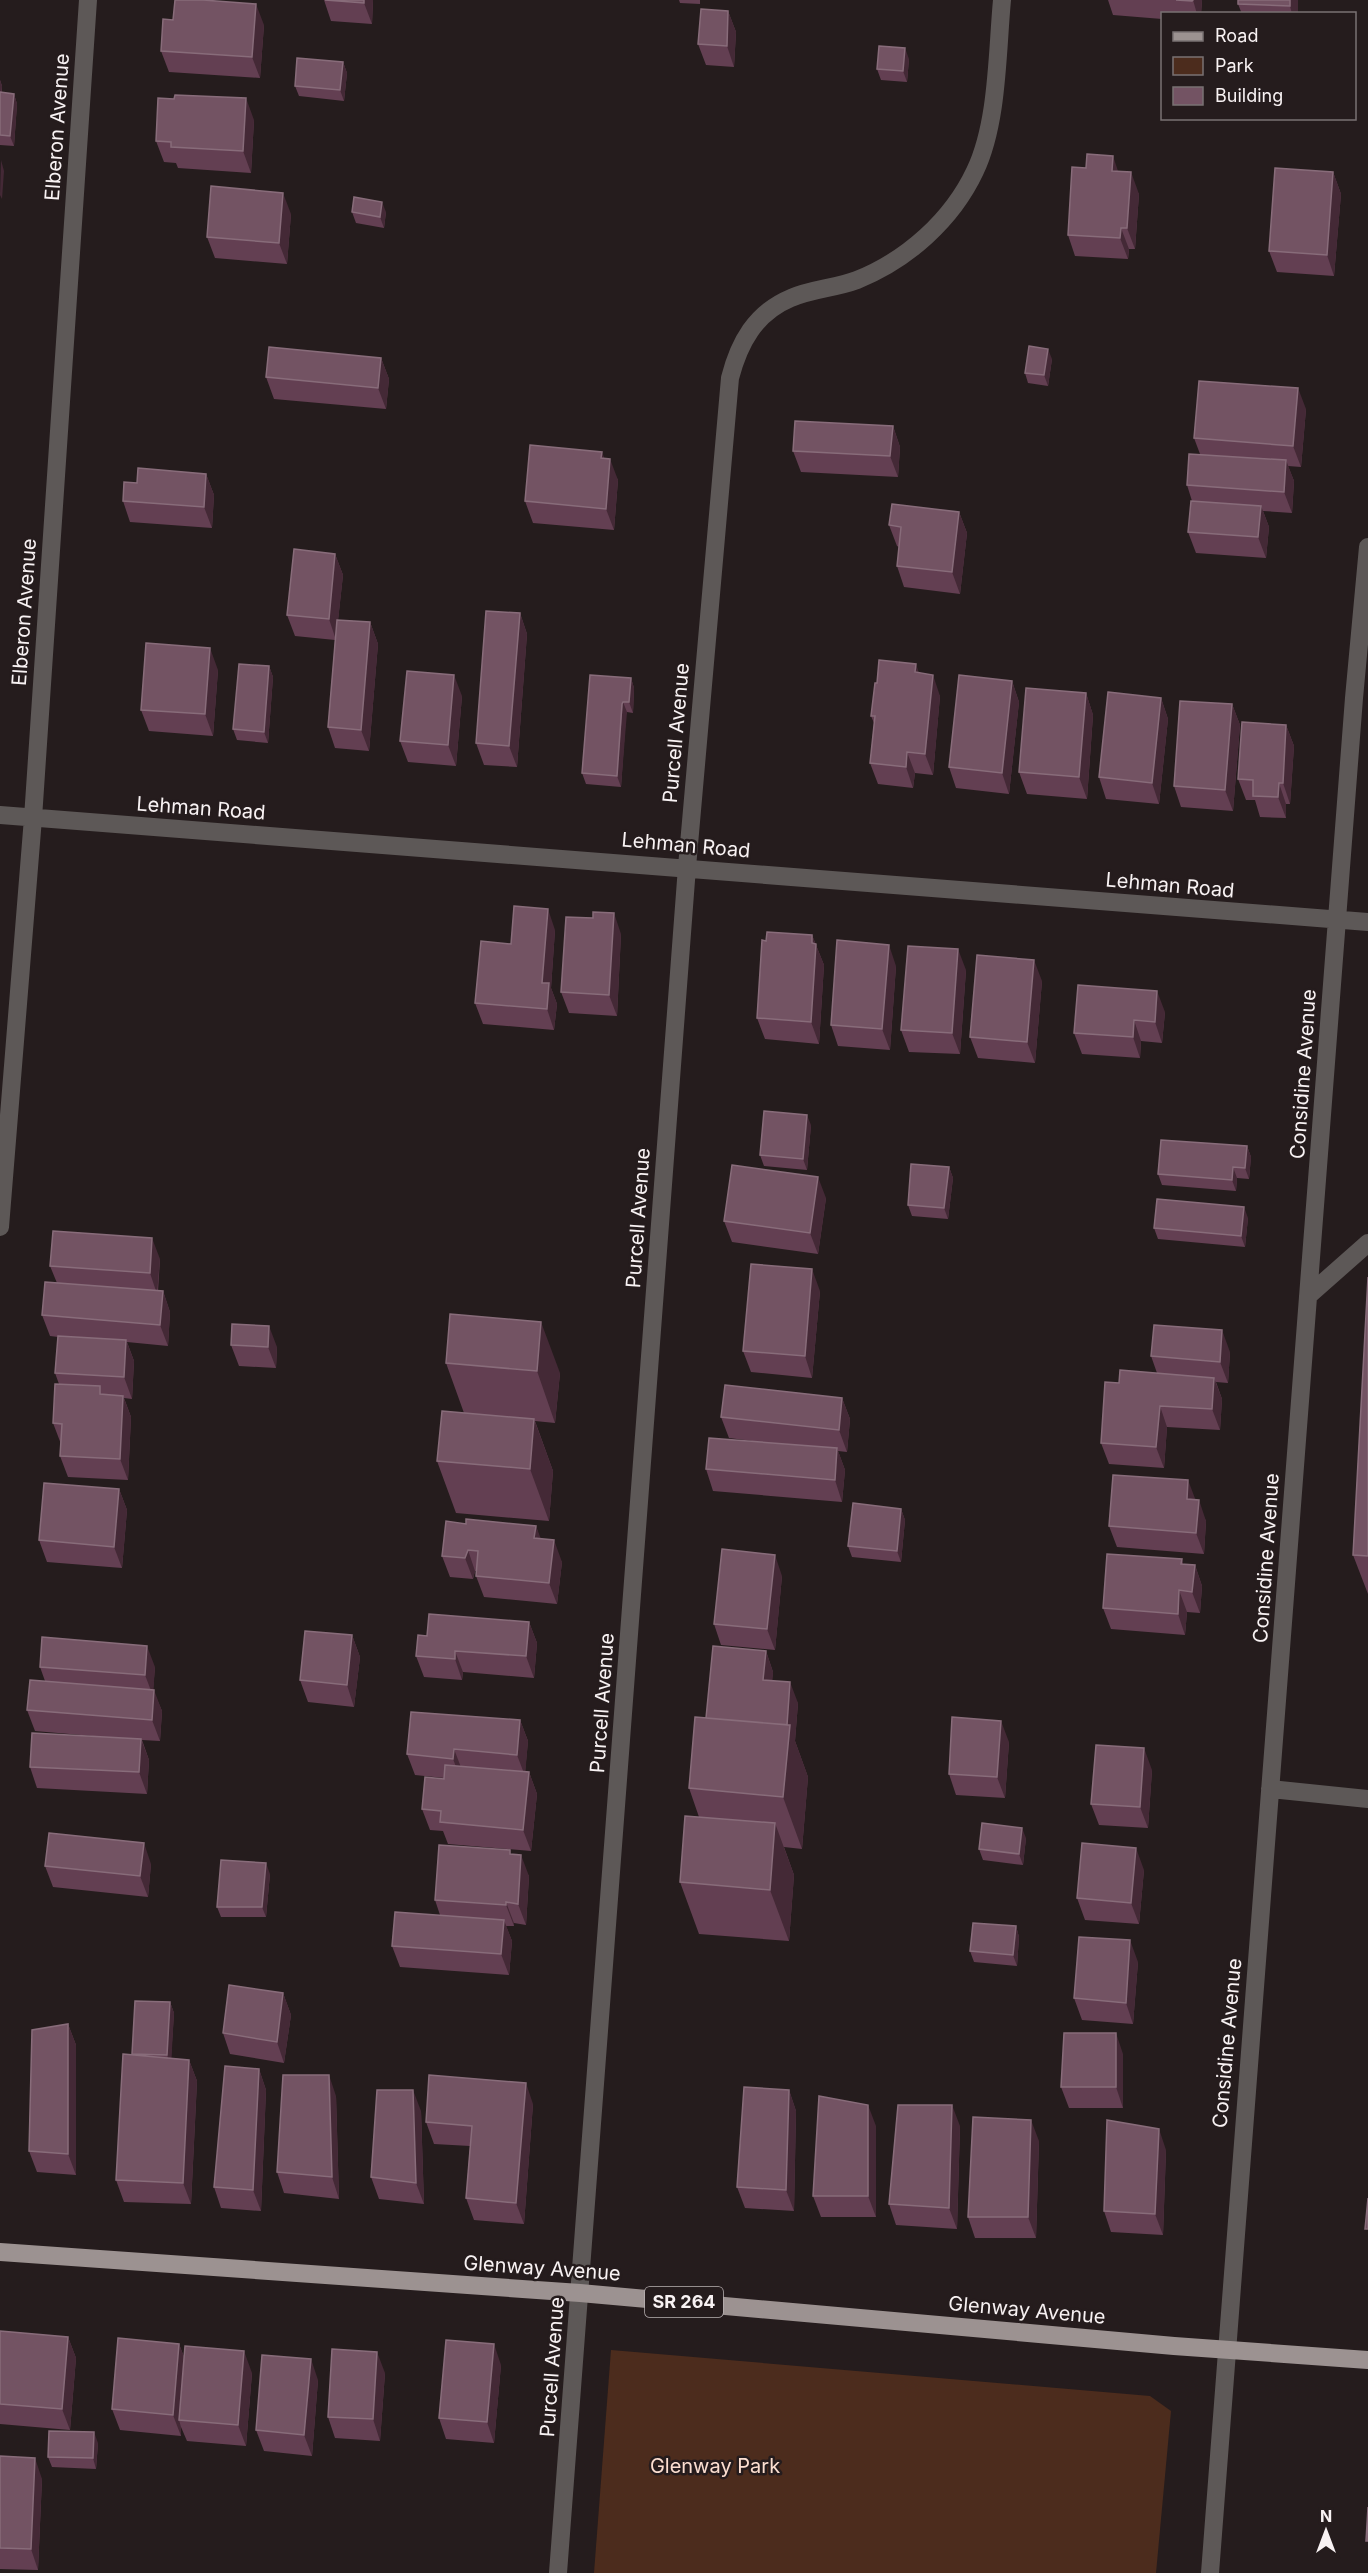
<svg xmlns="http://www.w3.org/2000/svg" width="1368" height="2573" viewBox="0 0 1368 2573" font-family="Inter,sans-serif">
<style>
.green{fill:#4c2c1d}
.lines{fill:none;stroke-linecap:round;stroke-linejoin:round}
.minor{stroke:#5d5857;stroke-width:18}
.major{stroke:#9c9291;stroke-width:18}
.wall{fill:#633f52}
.shaded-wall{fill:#442936}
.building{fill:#735363;stroke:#886c7a;stroke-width:1.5}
.labels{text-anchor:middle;stroke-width:5;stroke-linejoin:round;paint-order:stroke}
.shield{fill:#251c1d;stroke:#b9b2b3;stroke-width:1.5}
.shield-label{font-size:18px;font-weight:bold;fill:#f8f2f3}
.street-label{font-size:20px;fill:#f8f2f3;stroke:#251c1d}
.park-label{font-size:20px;fill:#fbded0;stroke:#251c1d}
</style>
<rect width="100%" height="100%" fill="#251c1d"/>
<path class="green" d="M611,2350l539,46 21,15 -15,162h-562z"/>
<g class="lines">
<path class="minor" d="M0,815l1368,107
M0,1227l33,-409 55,-818
M1308,1296l60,-53
M1270,1789l98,10
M558,2573l129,-1706 43,-489c9,-35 25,-65 61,-80 20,-9 45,-10 66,-18 50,-20 95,-60 118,-109 23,-48 22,-118 27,-171
M1210,2573l144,-1875 14,-151"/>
<path class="major" d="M0,2252l580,41 594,53 194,14"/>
</g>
<path class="wall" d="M324,0h49l-1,24 -41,-3z
M679,0h21v4l-20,-1z
M1108,0h94l-1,14h-39v5l-49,-4z
M1238,0h60v14h-56l-4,-10z
M728,11l8,21 -2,35 -28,-2 -8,-21z
M264,25l-4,53 -91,-6 -8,-21z
M909,59l-2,23 -26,-2 -4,-11z
M343,62l4,11 -3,28 -45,-5 -4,-10z
M0,80l2,6v7l12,1 3,10 -3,42 -14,-1z
M254,120l-3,53 -73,-5 -2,-5 -12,-1 -8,-21z
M1119,171l20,23 -4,55h-6l-1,10 -53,-3 -7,-21z
M1333,172l8,22 -7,82 -57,-4 -8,-21z
M352,212h34l-2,16 -28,-5z
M291,214l-4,50 -72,-6 -8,-21z
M381,358l8,21 -3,30 -112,-10 -8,-22z
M1052,359l-4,27 -20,-3 -3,-10z
M1306,409l-5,58 -13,-1 6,15 -2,32 -29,-2 6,16 -3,31 -70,-5 -8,-21 4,-31 -5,-16 13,-31 -6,-16z
M893,426l7,21 -2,30 -97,-5 -8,-21z
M605,458l13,22 -4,50 -81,-7 -8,-22z
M206,474l8,21 -2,33 -82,-6 -7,-21 14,-18z
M959,512l8,21 -7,61 -56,-7 -7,-21 2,-19 -2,-1 -8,-21z
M335,554l8,21 -5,45 32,2 8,22 -9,107 -34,-3 -7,-21 7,-87 -40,-4 -8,-21z
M520,613l7,21 -10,133 -33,-2 -8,-22z
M269,666l4,11 -5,66 -31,-3 -4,-11z
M218,670l-5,66 -64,-5 -8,-21z
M919,673l21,23 -7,79 -18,-2 -2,15 -35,-4 -8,-21 4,-40 -3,-7 6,-33z
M631,678l3,10 -1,25 -6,-1 -1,3 -5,72 -35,-3 -4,-11z
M1012,681l7,21 -10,92 -53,-6 -7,-21z
M1086,693l7,22 -6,84 -60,-5 -8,-22z
M462,696l-6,70 -48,-4 -8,-21z
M1161,698l7,21 -9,85 -53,-5 -7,-22z
M1232,704l8,21 -7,86 -52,-4 -7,-21z
M1286,725l8,21 -4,58h-4v14l-26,-1 -5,-17h-9l-8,-21z
M555,930l-4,58 6,16 -3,26 -71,-6 -8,-21 36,-59z
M621,934l-4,82 -48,-3 -8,-21z
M812,935l12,30 -5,79 -54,-5 -8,-21 9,-77z
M896,966l-6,84 -52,-4 -7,-21z
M966,970l-6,84 -51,-2 -8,-22z
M1042,981l-7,82 -57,-5 -8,-21z
M1165,1012l-3,31 -21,-2 -1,17 -58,-4 -8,-21z
M811,1125l-4,45 -43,-4 -4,-11z
M1247,1146l4,11 -2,22 -12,-1 -1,13 -74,-6 -4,-11z
M949,1167l4,11 -5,41 -36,-3 -4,-11z
M826,1198l-8,56 -86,-12 -8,-21z
M1248,1218l-3,29 -87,-8 -4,-11z
M160,1259l-2,32h5l7,21 -2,34 -41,-4 7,19 -2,38 -8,-1 7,19 -3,63 -60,-3 -8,-21 1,-12 -8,-21 6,-39 -4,-11 3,-36 -8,-1 -8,-21 15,-32 -7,-17z
M1368,1277v317l-15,-39z
M820,1291l-8,87 -61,-6 -8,-21z
M231,1345l46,2 -1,21 -37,-2z
M1230,1352l-2,31 -12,-1 6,17 -2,31 -53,-3 -3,41 -55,-4 -8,-21 18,-60 38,-10 -6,-17z
M446,1363l114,10 -5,50 -20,-2 18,50 -4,50 -93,-8 -19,-52 27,-48z
M842,1398l8,21 -3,33 -9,-1 7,19 -3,32 -129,-11 -7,-22 69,-25 -46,-6 -8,-21z
M119,1489l8,21 -5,58 -75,-6 -8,-22z
M1195,1500l11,21 -2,33 -87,-7 -8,-21z
M901,1509l4,11 -4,42 -49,-5 -4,-11z
M466,1524l70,2 4,13 22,23 -5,42 -73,-7 -8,-21v-5h-1l-2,8 -23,-2 -8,-21z
M1182,1559l1,5 12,1 7,21 -2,27 -13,-1 -2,23 -74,-6 -8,-21z
M782,1576l-7,74 -54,-5 -7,-21z
M529,1622l8,21 -3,35 -71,-6 -1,8 -38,-3 -8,-21 11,-20z
M352,1635l8,22 -6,50 -46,-5 -8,-22z
M766,1651l7,21 -1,8 26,23 -3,38 13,36 -6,72 -18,-2 10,28 -5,66 -90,-7 -19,-52 19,-65 -10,-29 17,-70z
M40,1667h115l-2,23 9,21 -2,30 -18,-1 7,20 -2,34 -110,-6 -7,-21 74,-30 -69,-6 -8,-21 18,-29z
M520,1720l8,21 -3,31h4l8,22 -6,57 -83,-7 -5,-13 -13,-1 -8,-21 22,-31 -29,-3 -8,-21z
M1009,1742l-4,56 -49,-3 -7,-21z
M1152,1770l-4,58 -49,-3 -8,-21z
M1026,1838l-3,27 -40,-5 -4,-11z
M512,1854l17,22 -3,49 -12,-2v3h-8l6,15 -3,34 -109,-8 -8,-21 48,-31 -5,-15z
M151,1864l-3,33 -95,-10 -8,-21z
M1144,1870l-5,54 -54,-4 -8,-22z
M270,1874l-4,43h-45l-4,-10z
M1016,1926l3,11 -2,29 -43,-4 -4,-11z
M1138,1962l-5,62 -51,-4 -8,-22z
M283,1993l8,22 -7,48 -54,-9 -7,-21z
M170,2002l4,11 -3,45 18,2 8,21 -6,123 -67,-2 -8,-22 16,-126z
M68,2024l8,21v130l-39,-3 -8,-21z
M1123,2054v54h-54l-8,-21z
M259,2069l7,21 -5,121 -40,-3 -7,-21z
M789,2090l7,21 -2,100 -49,-3 -8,-21z
M336,2096l3,103 -55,-6 -7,-21z
M533,2104l-9,120 -50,-4 -8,-22 4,-52 -36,-2 -8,-22z
M421,2111l3,93 -45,-5 -8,-22z
M876,2126v91h-55l-8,-21z
M960,2126l-3,103 -61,-4 -7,-21z
M1039,2141l-3,97h-61l-7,-21z
M1166,2150l-3,85 -52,-3 -7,-21z
M0,2331l68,6 8,21 -6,72 -70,-6z
M179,2344l5,13 68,16 -6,73 -59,-5 -6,-14v9l-61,-6 -8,-21z
M501,2365l-7,78 -48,-4 -7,-21z
M385,2373l-5,68 -45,-3 -7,-21z
M318,2380l-6,76 -48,-5 -8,-21z
M98,2443l-2,26 -44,-2 -4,-10z
M0,2456l42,23 -4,91 -38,-1z"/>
<path class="shaded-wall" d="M364,0h9l-1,24 -8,-21z
M1193,0h9l-1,14h-4z
M1290,0h8v14h-6l-2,-8z
M256,4l8,21 -4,53 -8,-21z
M728,11l8,21 -2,35 -7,-21z
M905,48l4,11 -2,23 -4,-11z
M343,62l4,11 -3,28 -4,-11z
M0,80l2,6 -1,17 -1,-3z
M14,94l3,10 -3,42 -4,-10z
M246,98l8,22 -3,53 -8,-22z
M1113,156l7,21 -8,-6z
M1,160l3,11 -2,28 -2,-4z
M1131,172l8,22 -4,55 -8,-21z
M1333,172l8,22 -7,82 -7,-21z
M283,193l8,21 -4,50 -8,-21z
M382,202l4,10 -2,16 -4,-11z
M1121,228l8,21 -1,10 -8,-21z
M1048,349l4,10 -4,27 -4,-11z
M381,358l8,21 -3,30 -8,-21z
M1298,388l8,21 -5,58 -8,-21z
M893,426l7,21 -2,30 -8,-21z
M602,452l7,18 1,-11 8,21 -4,50 -8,-21 -5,-51z
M1286,460l8,21 -2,32 -8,-21z
M206,474l8,21 -2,33 -8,-21z
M1261,506l8,21 -3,31 -8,-21z
M959,512l8,21 -7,61 -8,-22z
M335,554l8,21 -7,65 -7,-21z
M520,613l7,21 -10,133 -8,-21z
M370,622l8,22 -9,107 -8,-21z
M210,648l8,22 -5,66 -8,-22z
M916,664l7,21 -8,-13z
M269,666l4,11 -5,66 -4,-11z
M454,675l8,21 -6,70 -8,-21z
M933,675l7,21 -7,79 -8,-21z
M631,678l3,10 -1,25 -4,-11z
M1012,681l7,21 -10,92 -7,-21z
M1086,693l7,22 -6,84 -8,-22z
M1161,698l7,21 -9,85 -7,-21z
M623,702l4,10 -6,75 -4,-11z
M1232,704l8,21 -7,86 -8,-21z
M1286,725l8,21 -4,58 -7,-21z
M907,752l8,21 -2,15 -7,-21z
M1279,783l7,21v14l-8,-21z
M548,909l7,21 -4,58 6,16 -3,26 -7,-21 -5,-26z
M614,913l7,21 -4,82 -8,-21z
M812,935l12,30 -5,79 -8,-22z
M889,945l7,21 -6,84 -8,-21z
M958,949l8,21 -6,84 -8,-21z
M1034,960l8,21 -7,82 -8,-21z
M1157,991l8,21 -3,31 -7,-21z
M1134,1020l7,21 -1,17 -7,-21z
M807,1115l4,10 -4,45 -4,-11z
M1247,1146l4,11 -2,22 -4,-11z
M949,1167l4,11 -5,41 -4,-11z
M1233,1167l4,11 -1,13 -4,-11z
M818,1177l8,21 -8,56 -8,-21z
M1244,1207l4,11 -3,29 -4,-11z
M152,1238l8,21 -3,35 -7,-21z
M812,1269l8,22 -8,87 -7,-22z
M163,1291l7,21 -2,34 -8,-21z
M541,1322l19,51 -5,50 -18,-52z
M269,1326l8,21 -1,21 -8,-21z
M1222,1330l8,22 -2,31 -8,-21z
M126,1340l8,21 -2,38 -8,-22z
M1214,1378l8,21 -2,31 -8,-21z
M123,1396l8,21 -3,63 -8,-21z
M842,1398l8,21 -3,33 -8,-22z
M1160,1406l7,21 -3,41 -8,-21z
M534,1419l19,52 -4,50 -19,-52z
M837,1448l8,22 -3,32 -7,-22z
M1188,1480l8,21 -9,-2z
M119,1489l8,21 -5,58 -8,-21z
M1199,1500l7,21 -2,33 -8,-21z
M901,1509l4,11 -4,42 -4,-11z
M536,1526l8,21 -10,-9z
M554,1540l8,22 -5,42 -8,-21z
M468,1550l7,21 -2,8 -8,-21z
M775,1555l7,21 -7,74 -8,-21z
M1195,1565l7,21 -2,27 -8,-21z
M1179,1590l8,22 -2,23 -7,-21z
M529,1622l8,21 -3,35 -8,-22z
M352,1635l8,22 -6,50 -7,-22z
M147,1646l8,21 -2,29 -8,-21z
M455,1651l8,21 -1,8 -7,-21z
M766,1651l7,21 -2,29 -8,-21z
M790,1682l8,21 -3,38 13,36 -6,72 -19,-52z
M154,1690l8,21 -2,30 -8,-21z
M520,1720l8,21 -3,35 -8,-21z
M1001,1721l8,21 -4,56 -8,-21z
M141,1739l8,21 -2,34 -8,-22z
M1144,1748l8,22 -4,58 -8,-21z
M454,1749l8,21 -1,10 -8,-21z
M529,1772l8,22 -6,57 -8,-21z
M775,1823l19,52 -5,66 -19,-51z
M1022,1828l4,10 -3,27 -4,-11z
M144,1843l7,21 -3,33 -8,-21z
M1136,1848l8,22 -5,54 -8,-21z
M521,1855l8,21 -3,49 -8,-21z
M266,1863l4,11 -4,43 -4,-10z
M506,1902l8,21v3l-8,-21z
M504,1920l8,21 -3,34 -8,-21z
M1016,1926l3,11 -2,29 -4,-11z
M1130,1940l8,22 -5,62 -7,-21z
M283,1993l8,22 -7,48 -7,-21z
M170,2002l4,11 -3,53 -4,-11z
M68,2024l8,21v130l-8,-21z
M1116,2033l7,21v54l-7,-21z
M189,2060l8,21 -6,123 -8,-21z
M259,2069l7,21 -5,121 -8,-21z
M329,2075l7,21 3,103 -7,-22z
M526,2083l7,21 -9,120 -8,-21z
M413,2090l8,21 3,93 -8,-21z
M789,2090l7,21 -2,100 -8,-21z
M868,2105l8,21v91l-8,-21z
M952,2105l8,21 -3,103 -8,-21z
M1031,2120l8,21 -3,97 -8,-21z
M1159,2129l7,21 -3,85 -8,-21z
M68,2337l8,21 -6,72 -8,-21z
M179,2344l8,21 -8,55 2,7v9l-8,-21z
M494,2344l7,21 -7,78 -7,-21z
M244,2351l8,22 -6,73 -8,-21z
M377,2352l8,21 -5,68 -7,-22z
M311,2359l7,21 -6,76 -8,-21z
M94,2432l4,11 -2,26 -3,-11z
M35,2458l7,21 -4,91 -7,-21z"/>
<path class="building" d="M175,0h28l53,4 -4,53 -91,-6 2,-32 10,1z
M325,0h39v3z
M1176,0h17l-1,1z
M1238,0h52v6l-52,-2z
M701,9l27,2 -1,35 -29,-2z
M879,46l26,2 -2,23 -26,-2z
M297,58l46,4 -3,28 -45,-4z
M0,92l14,2 -4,42 -10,-1z
M175,95l71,3 -3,53 -72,-4v-5l-15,-1 2,-43 16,1z
M1087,154l26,2 -1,15 19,1 -4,56h-6l-1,10 -52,-3 4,-68 14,1z
M1275,168l58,4 -6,83 -58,-4z
M211,186l72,7 -4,50 -72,-6z
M354,197l28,5 -2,15 -28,-5z
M1029,346l19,3 -4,26 -19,-2z
M269,347l112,11 -3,30 -112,-11z
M1199,381l99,7 -5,58 -99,-8z
M795,421l98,5 -3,30 -97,-5z
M530,445l72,7 -1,6 9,1 -4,50 -81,-8z
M1189,454l97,6 -2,32 -97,-7z
M138,468l68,6 -2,33 -81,-6 1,-19 13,1z
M1191,501l70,5 -3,31 -70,-5z
M892,504l67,8 -7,60 -55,-6 4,-39 -12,-2z
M294,549l41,5 -6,65 -42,-4z
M486,611l34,2 -11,133 -33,-3z
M337,620l33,2 -9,108 -33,-3z
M146,643l64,5 -5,66 -64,-4z
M879,660l37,4 -1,8 18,3 -8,79 -18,-2 -1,15 -36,-4 5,-47h-4l4,-33h2z
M239,664l30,2 -5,66 -31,-3z
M407,671l47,4 -6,70 -48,-4z
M590,675l41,3 -2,24h-6l-1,2 -5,72 -35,-3z
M959,675l53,6 -10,92 -53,-6z
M1026,688l60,5 -7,84 -60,-5z
M1108,692l53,6 -9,85 -53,-6z
M1180,701l52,3 -7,86 -51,-4z
M1242,722l44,3 -3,58h-4l-1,14 -25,-1v-16l-15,-1z
M514,906l34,3 -6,74h7l-2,26 -72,-6 6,-62 30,3z
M593,912l21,1 -5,82 -48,-3 5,-75 27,1z
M767,932l45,3v8l4,1 -5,78 -54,-4 5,-78 4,1z
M837,940l52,5 -7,84 -51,-4z
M908,946l50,3 -6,84 -51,-3z
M977,955l57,5 -7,82 -57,-5z
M1078,985l79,6 -2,31 -21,-2 -1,17 -59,-4z
M764,1111l43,4 -4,44 -43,-4z
M1161,1140l86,6 -2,22 -12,-1 -1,13 -74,-6z
M911,1164l38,3 -5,41 -36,-3z
M732,1165l86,12 -8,56 -86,-12z
M1157,1199l87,8 -3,29 -87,-8z
M53,1231l99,7 -2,35 -100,-7z
M751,1264l61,5 -7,87 -62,-5z
M1368,1277v279l-15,-1z
M45,1282l118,9 -3,34 -118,-10z
M450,1314l91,8 -4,49 -91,-8z
M232,1324l37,2 -1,21 -37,-2z
M1154,1325l68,5 -2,32 -69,-6z
M58,1336l68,4 -2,37 -69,-4z
M1120,1370l94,8 -2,31 -52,-3 -4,41 -55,-4 4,-61 14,1z
M55,1384l45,2v8l23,2 -3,63 -60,-3 2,-32 -9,-1z
M725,1385l117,13 -3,32 -118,-13z
M442,1411l92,8 -4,50 -93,-8z
M709,1438l128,10 -2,32 -129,-11z
M1113,1475l75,5 -1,19 12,1 -3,33 -87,-7z
M44,1483l75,6 -5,58 -75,-7z
M853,1503l48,6 -4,42 -49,-5z
M466,1519l70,7 -2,12 20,2 -5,43 -73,-7 2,-25 -10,-1 -3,8 -23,-2 4,-35 20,3z
M722,1549l53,6 -8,74 -53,-5z
M1107,1554l75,5 -1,5 14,1 -3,27 -13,-2 -1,24 -75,-6z
M429,1614l100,8 -3,34 -71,-5v8l-39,-3 2,-21 9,1z
M305,1631l47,4 -5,50 -47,-5z
M42,1637l105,9 -2,29 -105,-8z
M713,1646l53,5 -3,29 27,2 -3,43 -81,-7z
M30,1680l124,10 -2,30 -125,-10z
M411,1712l109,8 -3,35 -63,-6 -1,10 -46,-5z
M695,1717l95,8 -7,72 -94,-9z
M952,1717l49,4 -4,56 -48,-3z
M32,1733l109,6 -2,33 -109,-5z
M1096,1745l48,3 -4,59 -49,-3z
M445,1765l84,7 -6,58 -83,-8 1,-11 -19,-2 3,-32 19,2z
M685,1816l90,7 -5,67 -90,-8z
M982,1823l40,5 -3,26 -40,-5z
M49,1833l95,10 -4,33 -95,-10z
M1082,1843l54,5 -5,55 -54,-5z
M439,1845l71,5v4l11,1 -3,49 -12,-2v3l-71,-5z
M221,1860l45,3 -4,44h-45z
M395,1912l109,8 -3,34 -109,-8z
M973,1923l43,3 -3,29 -43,-4z
M1079,1937l51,3 -4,63 -52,-5z
M229,1985l54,8 -6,49 -54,-9z
M135,2001l35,1 -3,53 -35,-1z
M68,2024v130l-39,-3 3,-121z
M1064,2033h52v54h-55z
M123,2054l66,6 -6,123 -67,-3z
M225,2066l34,3 -6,121 -39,-3z
M283,2075h46l3,102 -55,-5z
M429,2075l97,8 -10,120 -50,-5 6,-72 -46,-4z
M744,2087l45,3 -3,100 -49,-3z
M377,2090h36l3,93 -45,-6z
M819,2096l49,9v91h-55z
M898,2105h54l-3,103 -60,-4z
M973,2117l58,3 -3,97h-60z
M1107,2120l52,9 -4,85 -51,-3z
M1368,2198v31h-3z
M0,2331l68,6 -6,72 -62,-5z
M118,2338l61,6 -6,71 -61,-6z
M446,2340l48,4 -7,78 -48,-4z
M185,2346l59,5 -6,74 -59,-5z
M332,2349l45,3 -4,67 -45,-2z
M262,2355l49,4 -7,76 -48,-5z
M49,2431l45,1 -1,26 -45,-1z
M0,2456l35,2 -4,91 -31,-1z
M1368,2507v34h-2z"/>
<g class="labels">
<rect class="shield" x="645" y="2287" width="78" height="30" rx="4.5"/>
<g class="shield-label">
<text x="684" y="2308">SR 264</text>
</g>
<g class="street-label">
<text transform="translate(57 127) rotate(-86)" y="7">Elberon Avenue</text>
<text transform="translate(24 612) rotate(-86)" y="7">Elberon Avenue</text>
<text transform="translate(676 733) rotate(-85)" y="7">Purcell Avenue</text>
<text transform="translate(201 808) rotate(4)" y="7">Lehman Road</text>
<text transform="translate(686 845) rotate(5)" y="7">Lehman Road</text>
<text transform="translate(1170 885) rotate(5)" y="7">Lehman Road</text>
<text transform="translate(1303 1074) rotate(-86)" y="7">Considine Avenue</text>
<text transform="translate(638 1218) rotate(-86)" y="7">Purcell Avenue</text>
<text transform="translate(1266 1558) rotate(-86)" y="7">Considine Avenue</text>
<text transform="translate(602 1703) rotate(-86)" y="7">Purcell Avenue</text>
<text transform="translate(1227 2043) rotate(-85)" y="7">Considine Avenue</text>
<text transform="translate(542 2268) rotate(4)" y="7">Glenway Avenue</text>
<text transform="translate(1027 2310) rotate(5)" y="7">Glenway Avenue</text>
<text transform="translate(552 2367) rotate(-86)" y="7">Purcell Avenue</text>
</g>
<g class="park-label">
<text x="715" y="2473">Glenway Park</text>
</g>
</g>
<rect x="1161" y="12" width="195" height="108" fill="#251c1d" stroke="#797273" stroke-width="1.5"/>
<rect x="1173" y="32" width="30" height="9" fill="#9c9291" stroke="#797273" stroke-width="1.5"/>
<text x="1215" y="42" font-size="18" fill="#f8f2f3">Road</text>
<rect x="1173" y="57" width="30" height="18" fill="#4c2c1d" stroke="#797273" stroke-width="1.5"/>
<text x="1215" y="72" font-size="18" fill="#f8f2f3">Park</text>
<rect x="1173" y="87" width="30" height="18" fill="#735363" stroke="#797273" stroke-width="1.5"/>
<text x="1215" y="102" font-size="18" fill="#f8f2f3">Building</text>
<g transform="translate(1326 2531)" stroke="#251c1d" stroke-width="4.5" paint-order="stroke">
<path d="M0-4.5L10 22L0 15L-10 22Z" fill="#f8f2f3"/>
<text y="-9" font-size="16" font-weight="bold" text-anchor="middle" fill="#f8f2f3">N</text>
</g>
</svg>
